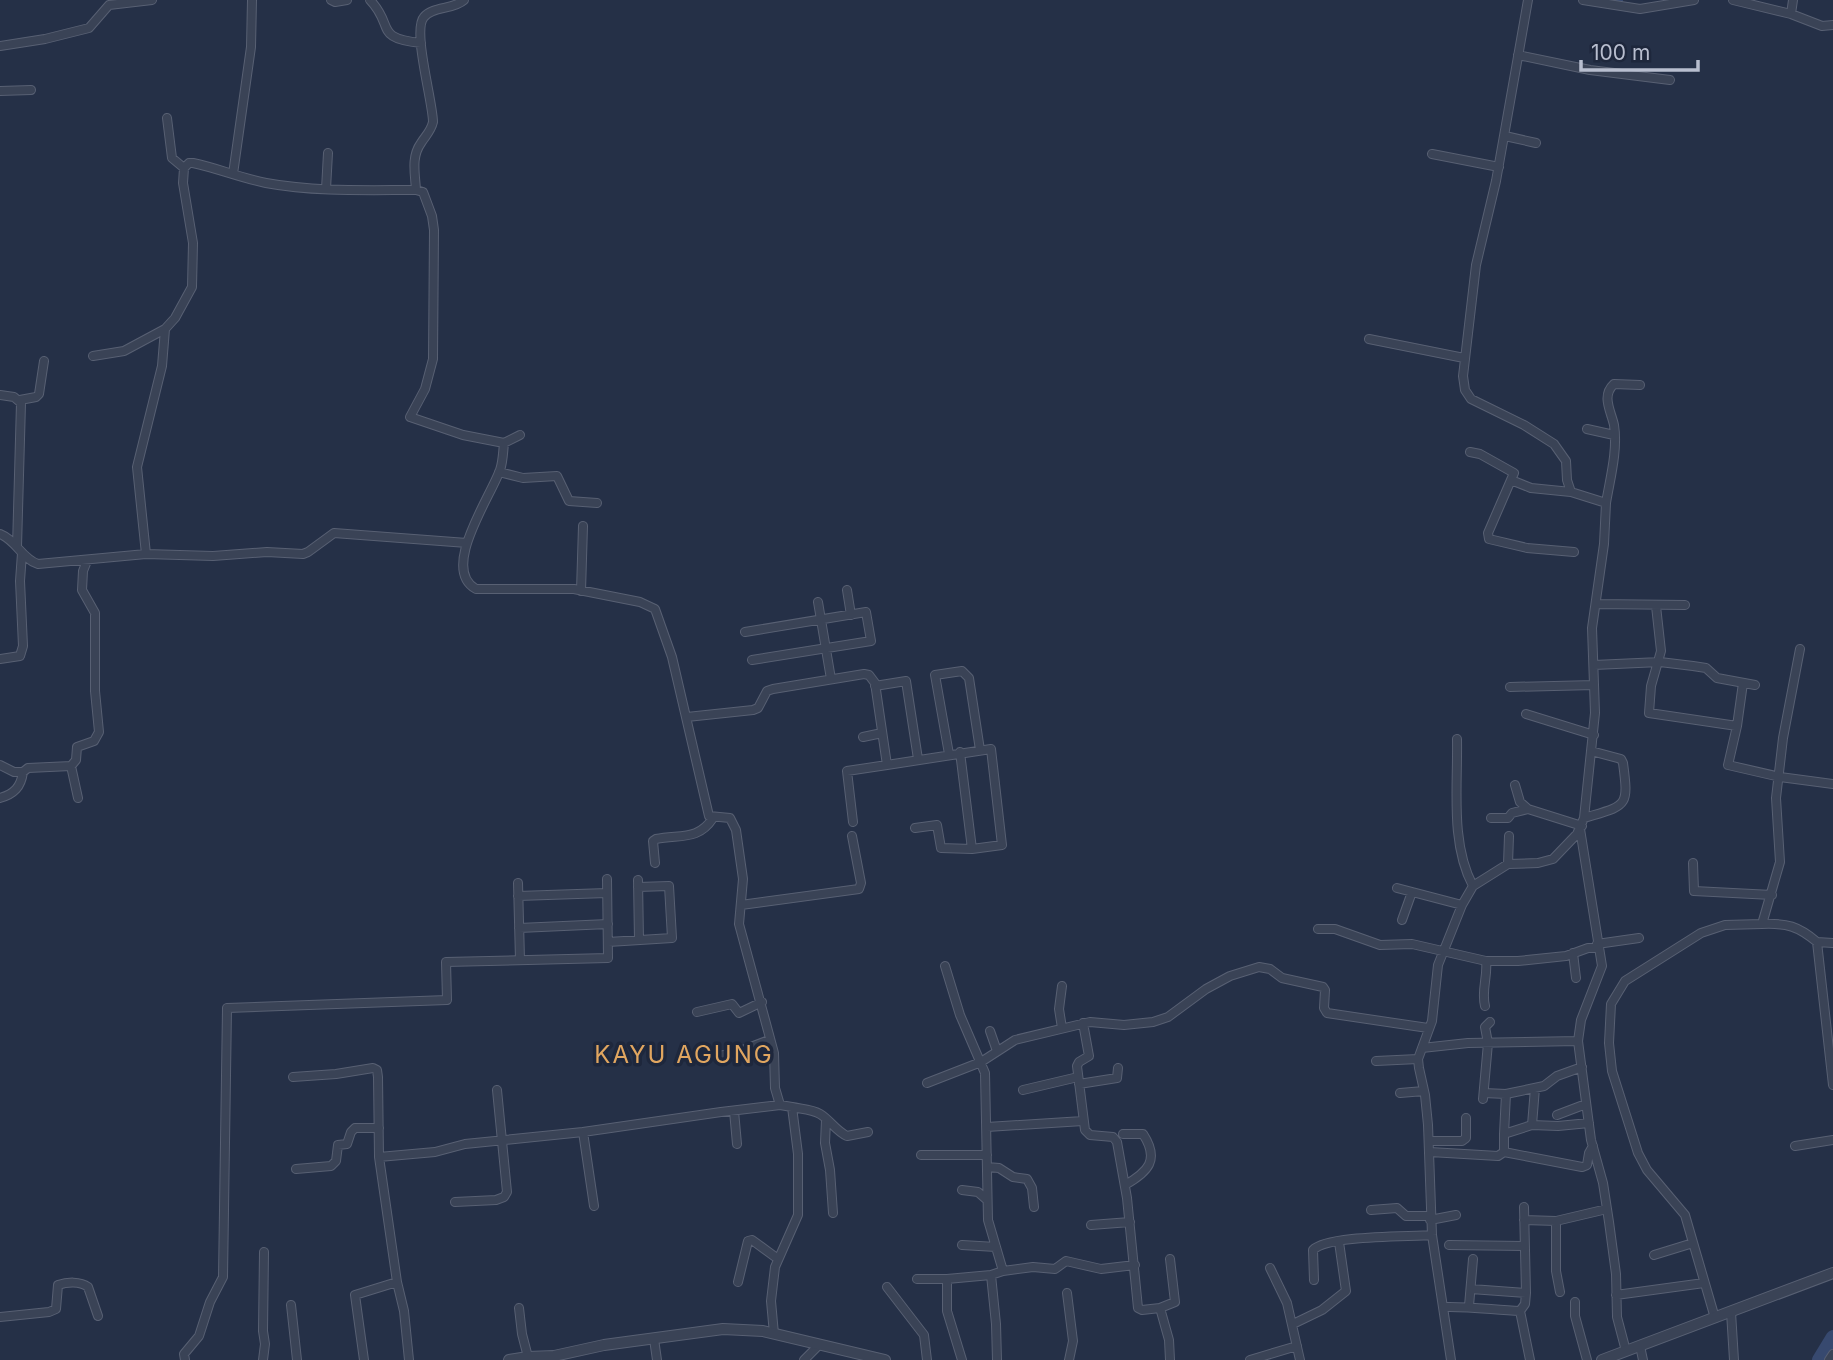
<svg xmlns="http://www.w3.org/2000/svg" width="1833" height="1360" viewBox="0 0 1833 1360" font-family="Inter,sans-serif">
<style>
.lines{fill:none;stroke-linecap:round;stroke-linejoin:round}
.canal{stroke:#37496f;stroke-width:8}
.river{stroke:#37496f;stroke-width:14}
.minor-casing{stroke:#586073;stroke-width:10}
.tertiary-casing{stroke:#586073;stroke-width:12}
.minor{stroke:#3a4356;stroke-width:8}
.tertiary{stroke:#3a4356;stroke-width:10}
.labels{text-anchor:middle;stroke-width:7;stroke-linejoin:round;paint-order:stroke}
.quarter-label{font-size:24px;letter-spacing:2px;fill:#e1a660;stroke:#1e273c}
</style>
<rect width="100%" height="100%" fill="#253047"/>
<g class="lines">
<path class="canal" d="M1611,0h8"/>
<path class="river" d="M1819,1360l14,-23"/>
<defs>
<path id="minor" d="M331,0l4,2 12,-2
M370,0c25,26 3,38 51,43
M1583,0l57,9 54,-9
M1733,0l58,14 31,12 11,-1
M1791,14l2,-14
M0,46l45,-7 44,-11 20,-23 43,-5
M1518,55l72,15 80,10
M0,91l31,-1
M167,118l5,40 12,10
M1505,136l31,7
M1432,154l67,13
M184,168l5,-5h4c24,5 48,15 73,20 49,9 100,7 150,7l7,2 9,24 2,14 -1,129 -8,30 -15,28 53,18 41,8
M233,174l18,-127 1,-47
M326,189l2,-36
M416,190c-1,-17 -5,-33 5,-47 5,-8 10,-12 12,-21 0,-20 -21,-92 -9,-105 9,-11 29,-7 40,-17
M1369,339l95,19
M93,356l31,-5 41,-22
M0,395l14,2 7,6 -4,144
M20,400l16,-3 3,-3 5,-33
M1587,429l27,6
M520,435l-16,8c-1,9 -1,19 -4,27 -10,28 -60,99 -24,119h98l66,13 15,7 17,48 37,159 21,2 6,12 7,49 -4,45 35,129 1,35 5,17
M1470,452l10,2 34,19 -26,60 1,6 38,9 47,4
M499,472l24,6 34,-2 12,25 28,2
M1511,480l20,8 40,4
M1606,503c4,-24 12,-53 8,-78 -3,-14 -13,-29 0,-41l26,1
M0,534c16,6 22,25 38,30l108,-10 67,2 54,-4 36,2 5,-2 26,-19 133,10
M146,554l-9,-87 25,-101 3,-37 10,-11 17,-31 1,-44 -10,-60 1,-15
M847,590l4,25
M581,591l2,-65
M818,602l13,77
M1596,604l89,1
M1656,606l5,45 -10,35 -2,27 88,13
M745,632l121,-20 5,29 -119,19
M1800,649l-17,89 -7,60 4,64 -18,62c25,-1 36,2 55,18l16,143
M0,659l20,-3 3,-10 -3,-65 2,-28
M1594,665l66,-3 33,4 13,2 11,10 38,7
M1743,683l-6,43 -9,39 52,12 53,7
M875,686l31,-5 12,78
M1510,687l84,-2
M1526,714l68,21
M687,717l66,-7 5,-2 9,-17 6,-2 91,-15 5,1 6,8 12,82 -40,6 6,51
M863,737l19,-4
M1457,739c1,47 -7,104 16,147
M960,752l12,97
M949,754l-14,-79 27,-4 7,7 11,72
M0,765l14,7h9l5,-4 43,-2 5,-6 1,-13 17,-6 5,-9 -4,-41v-78l-13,-23 1,-19 4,-10
M887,765l104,-16 11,96 -30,4 -31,-1 -4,-23 -22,3
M71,766l7,32
M1515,785l5,17 8,7
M0,798c14,-4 21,-11 23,-26
M1491,818h17l4,-5 16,-4 54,17
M1584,818c43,-13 45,-10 39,-55l-2,-4 -30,-8
M1580,829l22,137 -21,54 -3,21 13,99 12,43 6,39 7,52 1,43 9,34
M655,863l-2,-22 3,-2c24,-5 42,2 57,-21
M1693,863l1,28 78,4
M1508,864l1,-28
M638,880l1,60
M518,883l2,77
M1397,888l65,17
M518,896l89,-3
M741,905l118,-16 2,-6 -9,-47
M1402,920l10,-28
M519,928l89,-4
M1318,929h17l45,16 32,-1 74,17h32l48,-5 22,-8h11
M608,942l64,-4 -3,-52 -31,1
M1817,942l16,1
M1597,944l42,-6
M1573,953l3,25
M945,966l15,49 25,58 3,147 15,51
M1485,1006c-4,-16 3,-29 1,-45
M697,1012l35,-8 7,9 23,-11
M1083,1023l6,33 -10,6 -2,4 8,64 5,5 23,2 4,5 10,56 11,110 4,2 18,-2 9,32 1,20
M1062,1028l-3,-19 3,-23
M990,1031l7,20
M1422,1048l46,-5 110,-2
M719,1056l16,-3 34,-13
M1376,1061l42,-2
M293,1077l43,-3 37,-6 4,2 1,7 1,80 18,125 7,29 5,49
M927,1083l54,-21 34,-22 75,-18 34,3 29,-3 15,-5 38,-28 24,-13 29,-9 11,2 12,9 41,9 2,3 -1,18 3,5 101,15
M1079,1084l38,-6 1,-10
M1023,1090l55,-13
M1400,1093l24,-2
M1484,1093l22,1 38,-8 13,-10 25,-9
M1483,1099l5,-56 -3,-16 5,-5
M792,1107c9,2 20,2 28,7 10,6 16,17 27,22l21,-4
M734,1111l3,33
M1557,1115l29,-11
M826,1120l-1,23 5,27 3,43
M1532,1125l26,1 31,-3
M987,1127l96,-6
M583,1132l11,74
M1123,1134h20c17,26 5,38 -18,51
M1504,1134l2,-40
M1429,1141h33l4,-3v-20
M1795,1146l38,-6
M1430,1152l68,4 6,-4 78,15 5,-2 2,-12 4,-7
M1504,1152v-18l28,-9 3,-37
M921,1155h66
M379,1157l56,-5 30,-8 118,-12 138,-20 59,-7 12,2 6,47v61l-23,52 -4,34 3,33
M987,1167l12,1 14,9 14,2 5,9 2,19
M296,1169l35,-3 5,-5 2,-16 9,-1 4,-12 4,-4h24
M962,1190l16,2 9,8
M455,1202l41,-2 8,-3 3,-5 -10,-102
M1524,1207l2,86 -1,11 -5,7 10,49
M1371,1210l26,-2 9,8h24
M1430,1220l26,-5
M1524,1220l32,1 51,-12
M1556,1221v50l4,21
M1091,1225l39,-3
M962,1245l34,2
M1449,1245l75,1
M1654,1255l39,-12
M1270,1268l17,35 13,57
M991,1275l5,49 1,36
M917,1279h30l44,-4 12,-4 30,-4 22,2 11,-8 35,8 34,-4
M947,1279v32l15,49
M1314,1280l-1,-30c14,-15 96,-13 119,-15
M738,1282l10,-41 4,-1 26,19
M887,1287l37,48 3,25
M1471,1289l55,4
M1067,1293l6,48 -4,19
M1616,1295l88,-12
M1575,1302v14l12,44
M291,1305l6,55
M1469,1306l4,-47
M1443,1307c26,-1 51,3 77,4
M519,1308l3,26 6,23
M1160,1308l15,-6 -5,-43
M1731,1312l3,48
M0,1317l49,-5 7,-3 2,-24c9,-3 22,-4 30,2l10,29
M1715,1318l-30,-103 -38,-45 -9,-17 -26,-82 -3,-28 2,-39 14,-23 76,-48 24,-8 37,-1
M1293,1324l29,-14 24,-19 -7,-49
M654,1339l3,21
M1640,1346l3,14
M185,1360l-1,-6 15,-18 11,-34 13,-25 4,-269 220,-8 -1,-38 162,-4 -1,-79
M263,1360l2,-16 -2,-13 1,-79
M364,1360l-9,-65 42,-13
M804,1360l15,-15
M1250,1360l47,-14
M1451,1360l-19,-125 -4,-110 -3,-30 -6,-27 -1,-9 14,-38 6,-56 24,-60 11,-19 35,-22 30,-1 15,-4 24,-25 7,-16 11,-105 -3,-85 12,-84 2,-41 -35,-11 -4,-12 -1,-19 -12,-17 -30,-19 -53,-26 -6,-9 -2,-14 13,-111 20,-84 32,-181
M1829,1360l4,-6"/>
<path id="tertiary" d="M509,1360l19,-3 26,-1 50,-11 119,-16 40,2 122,29
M1602,1360l231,-87"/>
</defs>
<use href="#minor" class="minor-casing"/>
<use href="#tertiary" class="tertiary-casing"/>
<use href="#minor" class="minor"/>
<use href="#tertiary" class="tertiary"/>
</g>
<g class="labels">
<g class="quarter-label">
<text x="684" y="1063">KAYU AGUNG</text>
</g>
</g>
<path d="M1581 60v10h117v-10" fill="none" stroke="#b8becf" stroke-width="3.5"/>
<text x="1591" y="60" font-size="21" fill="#b8becf" stroke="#1e273c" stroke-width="5" paint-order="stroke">100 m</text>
</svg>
